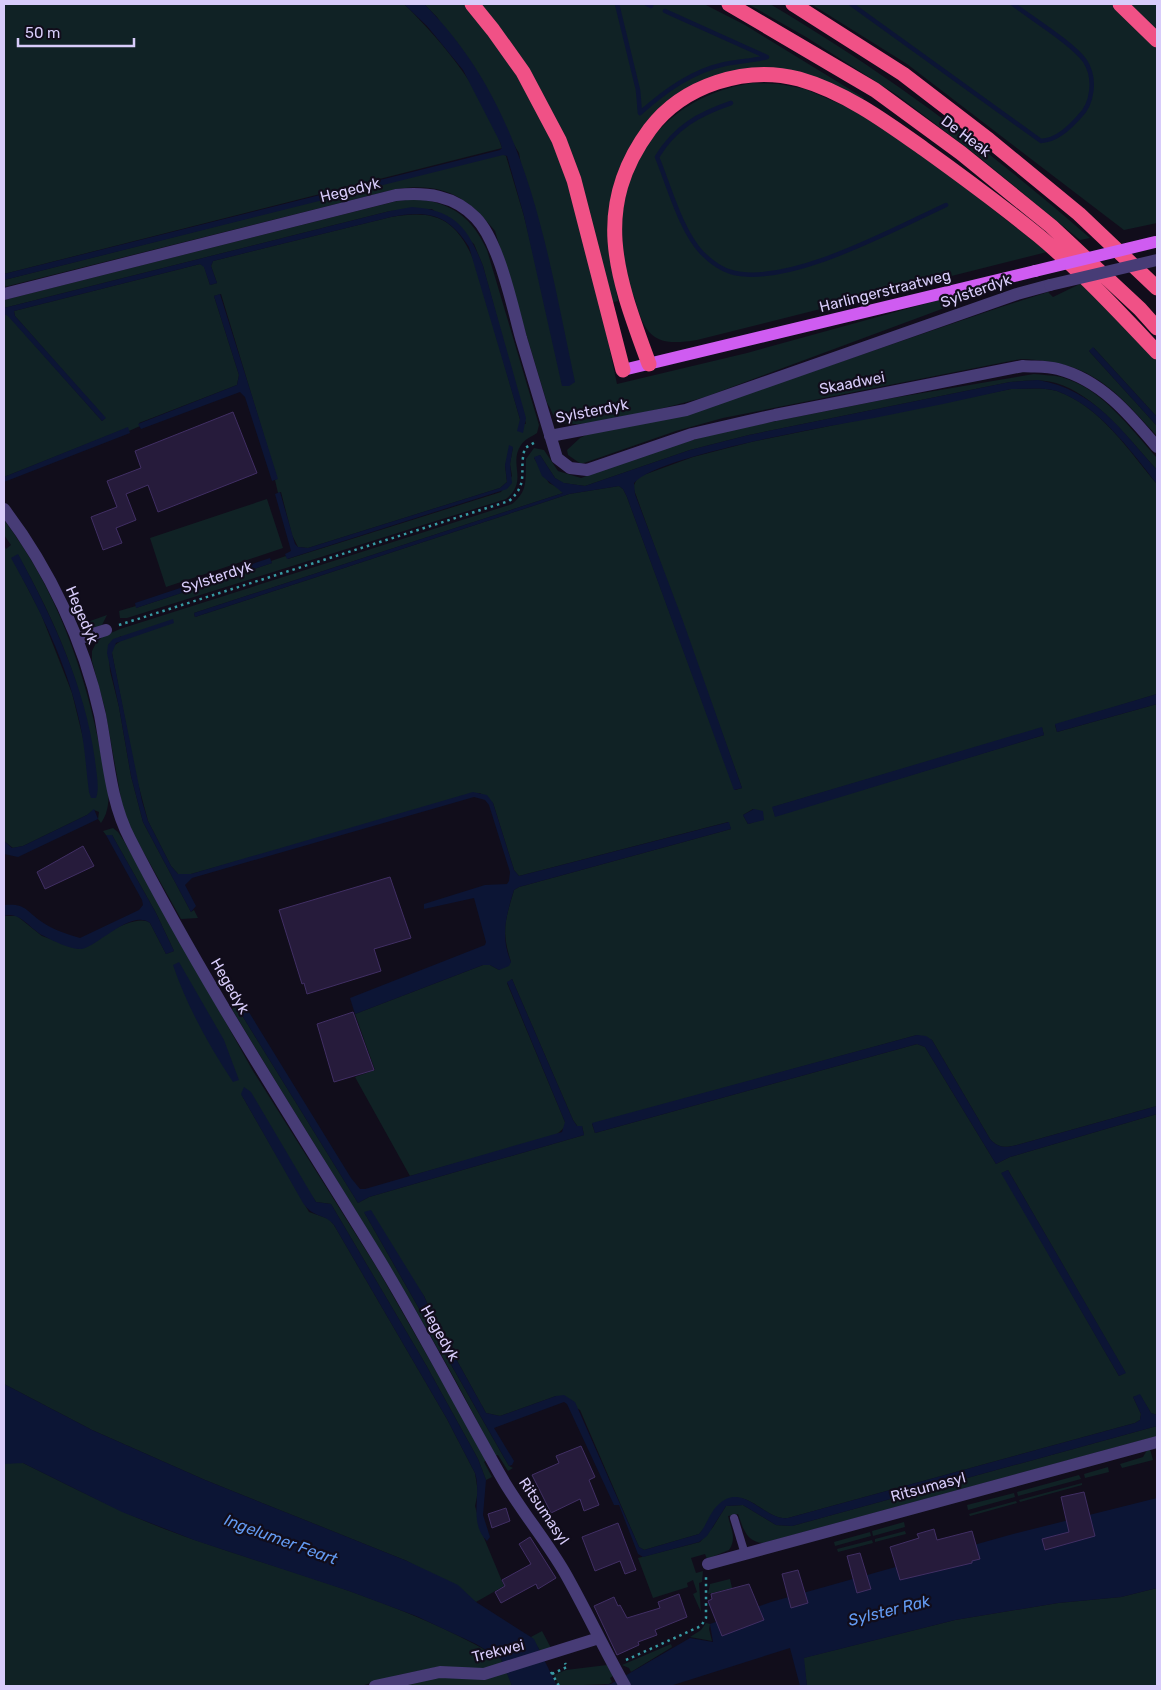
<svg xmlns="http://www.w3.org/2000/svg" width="1161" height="1690" viewBox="0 0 1161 1690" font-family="Rubik,sans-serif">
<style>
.green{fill:#102225;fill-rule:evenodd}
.water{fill:#0c1535}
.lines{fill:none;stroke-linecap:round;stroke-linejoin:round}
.stream{stroke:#0c1535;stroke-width:4.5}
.building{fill:#261b3b;stroke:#412f64}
.path{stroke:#379aa3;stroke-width:2.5;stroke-dasharray:2.5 4;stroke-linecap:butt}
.lane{stroke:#473c76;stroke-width:8}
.street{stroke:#473c76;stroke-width:12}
.primary{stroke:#cf5cf1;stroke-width:12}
.highway{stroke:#f05186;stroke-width:15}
.street-bridge{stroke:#473c76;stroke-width:12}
.primary-bridge{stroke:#cf5cf1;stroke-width:12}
.labels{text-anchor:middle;stroke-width:4.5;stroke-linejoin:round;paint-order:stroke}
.street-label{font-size:15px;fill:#d8ccfa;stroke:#110d1b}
.water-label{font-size:16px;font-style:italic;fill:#639af1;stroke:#110d1b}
</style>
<rect width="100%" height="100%" fill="#110d1b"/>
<path class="green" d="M4,4h400c41,40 81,89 98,144l-498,126z
M424,4h39c100,100 126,247 154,380l130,-31 243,-67 3,4 -288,107c-23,7 -126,33 -143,26 -10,-4 -10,-14 -15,-20l-52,-172c-28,-36 -54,-49 -99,-42l-392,98v-7l499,-126 3,2 18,60 20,82 -25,-145 -82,-136z
M476,4h228l41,21 119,73 -2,3 -30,-15 -100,-13 -95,64 -25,129 6,35 -8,2 -30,-118z
M748,4h22c118,70 217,144 320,234l-10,2 -101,-83 -82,-62 -91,-58z
M811,4h303l43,42v177l-33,7 -217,-166z
M1124,4h33v32z
M753,83l26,1 26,5 49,21 80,53 113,89 -350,88c-43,7 -52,-3 -63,-44h-5c-4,-29 -9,-58 -6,-87 8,-70 63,-117 130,-126z
M417,199c36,4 55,19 70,51l52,175 -2,8c-6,4 -12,6 -16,12 -13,19 8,36 -15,54l-379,119h-7l-1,-7 17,-5v2l136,-45 -1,-2 15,-5 2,3 213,-67 11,-16 -2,-12 3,-17 -8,18 2,17 -7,6 -192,60 -10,-1 -6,-12 -11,-43 -3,1 -3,-13 2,-1 -56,-185 -7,2 25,79 -2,10 -98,38 1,3 -11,5 -2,-3 -123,49v-163l4,1 94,106 3,-3 -90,-102 -1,-5 186,-47 4,2 6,19 7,-2 -6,-17 2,-5 178,-44c49,-9 68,5 86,51l44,155 5,1 -43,-158 -9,-22 -42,-35 -42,2 -386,97v-8l393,-99z
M1084,282l73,77v58l-63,-69 -5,3 68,75v10c-44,-48 -66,-75 -136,-77l-298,59 -47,13 -95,33 -13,-9 -1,-5 13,-12 10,-5 92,-17 316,-108 50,-16 5,5z
M1034,374c8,1 18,1 27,3 41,11 69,51 96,81v12c-26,-29 -62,-76 -101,-87 -15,-4 -30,-2 -46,-1l-261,53 -59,15 -105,36 -22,-3 -8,-5 -15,-23 -6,3 15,25 12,6 2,4 -369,120 1,4 374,-123 50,-8 4,3 4,8 108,293 7,-2 -109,-301 5,-10 55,-20 58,-15 260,-53c16,0 31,-2 46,2 43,15 72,60 100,93v210l-102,31 2,7 100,-28v402l-140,39c-12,3 -19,3 -27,-6l-58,-99 -15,-5 -325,89 3,9 322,-89 8,3 71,117 14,-7 147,-43v301l-6,-2 -11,-18 -7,2 8,17 -1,6 -5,3 -347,95c-21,2 -34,-23 -56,-20l-33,36 -55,16 -5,-3 -59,-137 -24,-14 -56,20 -14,-3 -52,-94 -10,-23 -60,-84 138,242 7,12 4,2 -5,3 -10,-16 -3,1c-77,-155 -175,-298 -263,-447l7,-4 4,5 -3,2 118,191 11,-6 215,-62 -2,-9 -4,1 -5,-7 -61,-141 -5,4 58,139v5l-9,8 -146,41 -55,-99 20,-7 -20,-56 128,-49h7l9,5 12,-8c-10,-32 -6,-41 3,-72l5,-3 212,-58 -3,-7 -209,54 -5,-6 -21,-67 -13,-10 -289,81h-13l-7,-8 -23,-45 -12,-45 -24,-123v-6l10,-7 -1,-4 -13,9 2,26 9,36 12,69 12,46 48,90 3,-2 4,8 -17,1 -51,-91 -8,-24 -17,-95 -13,-48v-10l4,-8 6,-6 18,-8 392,-125c17,-14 13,-25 14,-45l8,-11 10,2 14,21 23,7 79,-28 56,-17 171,-34zM1042,728l2,7 -269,81 -2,-9zM753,809l11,10 -16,5 -5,-9zM1008,1170l117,202v1l-6,3 -117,-203z
M267,499l16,49 -117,39 -16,-49z
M4,520c52,68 81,150 97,234 5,21 14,50 0,69l-3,-4 1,-7 -5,-2 -7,5 -64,31 -10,2 -9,-7v-296l2,4 5,-4 -7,-10zM18,555c43,76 75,152 79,240l-25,-102 -31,-79 -29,-56z
M107,615l-5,10 -7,3h-13l-3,-3z
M113,828l5,4 6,9 129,230 124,197 110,192 -3,2 8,15 -6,3 -8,-21 -52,-94 -95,-161 -15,-2 -75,-108 68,118 20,7 5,6 113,194 28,54 3,19 -3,14 9,32 20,48 -28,16 -69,-41 -202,-81 -113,-50 -88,-46v-468h13l25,20 37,13c14,-8 57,-37 71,-26l16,31 8,-3 -18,-38 -44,-78h-6l-3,-4z
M1157,1426v10l-394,107c-17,-1 -20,-15 -25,-29l-10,2c3,13 9,22 1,34l-22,9 -2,-5 -14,4 5,15 7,-2 -1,11 -3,1 2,29 -8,-18 4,-2 -4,-12 -6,3 1,4 -35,11 -15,-40 62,-16 13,-15 13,-21 17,-1 33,20 16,1z
M1150,1449l3,11 -31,8 -2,-4 23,-7 4,-7z
M9,1462l14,1c57,28 112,57 172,77 104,36 212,63 306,119l2,5 -24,6 -41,-3 -40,8 -37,11h-357v-222z
M1108,1467l1,5 -24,6 -1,-4z
M1079,1475l2,4 -63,17 -1,-4z
M1082,1483v2l-62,17 -1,-2z
M1014,1493l1,4 -47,13 -1,-5z
M1016,1501l1,2 -47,13 -1,-2z
M904,1522l1,5 -32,9 -1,-5z
M905,1531l1,3 -31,8v-3z
M870,1532l1,4 -36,10 -1,-4z
M872,1540l1,3 -35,9 -1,-3z
M730,1579l2,9 -24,6 2,-10z
M1157,1588v98h-350l-4,-28 152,-38 103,-17 63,-6z
M706,1623l4,1 -1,5 3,12 -22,-4 11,-7z
M542,1631l9,17 -10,4 -10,-15z
M671,1644l1,3 -41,25 -2,-4 -7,-3z
M607,1665l6,11 -3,2 2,4 -3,2 -50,2 -5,-11 12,-5z
M507,1672l5,14h-121l24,-6z"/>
<path class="water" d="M404,4h20c103,102 122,242 151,378l-6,4h-7l-38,-170 -17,-60 -4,-1 -499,125v-6l496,-124 2,-2 -2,-6 -37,-72 -36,-44z
M412,207c43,3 56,21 71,59l43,152 -3,15 -6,-2 3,-12 -51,-172c-21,-33 -41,-37 -78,-30l-178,44 -2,5 6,17 -7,2 -6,-18 -4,-3 -186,47 1,5 91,102 -4,3 -94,-105 -4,-2v-6l386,-97z
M220,294l58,185 -6,2 -27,-84 -5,-5 -99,37 -3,-5 99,-39 2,-10 -25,-79z
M1093,347l64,70v9l-68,-75z
M1038,380c57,10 83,50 119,90v14c-27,-34 -58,-78 -100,-93 -15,-4 -30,-2 -46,-2 -45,10 -91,20 -137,29 -43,8 -217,37 -240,65l1,11 48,127 59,167 -8,2 -107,-293 -4,-8 -4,-3 -50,8 -374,123 -1,-4 369,-120 -21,-17 -8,-19 6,-2 15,23 9,5 21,3 105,-36 59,-15 261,-53z
M128,427l2,6 -126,49v-5z
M509,445l4,2 -3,17 2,19 -5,6 -220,70 -2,-5 6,-3 -1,-4 -15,-53 5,-2 15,52 3,3 10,1 192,-60 7,-6 -2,-17z
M18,554c35,65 67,132 77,206 1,11 5,28 1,38h-5l-2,-6c-3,-22 -4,-46 -9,-68 -12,-58 -40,-115 -69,-166z
M270,558l2,5 -136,45 -1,-5z
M173,619l1,4 -58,20 -4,10 30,148 6,20 23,45 7,8h13l282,-82 14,3 6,8 21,67 5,6 210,-54 2,7 -212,58 -5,3c-8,26 -14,46 -3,72l-2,4 -10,4 -9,-5h-7l-128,49 -5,-16 135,-53 1,-3 -12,-44 -50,11v-5l61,-19 22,-1 2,-3 1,-9 -21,-67 -4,-5 -11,-3 -282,81 -7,7 11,21 -5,6 -48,-90 -12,-46 -12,-69 -12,-54 1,-8 5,-6z
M1157,694v10l-100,28 -2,-8z
M1042,727l2,8 -269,82 -3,-10z
M94,809l4,10 -80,38 -14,-3v-13l8,7 11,-2 64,-31z
M754,809l9,2 1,9 -16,4 -5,-9z
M106,835h6l44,78 18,38 -8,3 -16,-31c-19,-15 -56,27 -70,26 -10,0 -27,-8 -36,-13 -13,-6 -25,-26 -40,-20v-11c22,-2 22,6 38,17 11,8 25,12 38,16l59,-28 4,-5 -1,-5z
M179,962l45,78 15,40 -6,2c-24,-36 -46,-76 -60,-117z
M512,979l61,141 4,6h5l2,9 -215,62 -11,6 -118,-191 7,-3 104,169 9,11h5l197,-57 3,-10 -58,-140z
M917,1035l9,1 6,4 58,99c8,9 15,9 27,6l140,-39v8l-147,43 -14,7 -71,-117 -8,-3 -322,89 -3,-10z
M244,1087l7,5 65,110 15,2 95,161 52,94 8,21 -3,35 7,22 -3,4c-19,-18 -5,-47 -12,-68l-28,-54 -113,-194c-9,-12 -20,-6 -31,-22l-62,-109z
M1008,1170l118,203 -7,3 -118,-203z
M371,1210l53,86 10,23 52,94 14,3 56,-20 8,-1 11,7 64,145 5,3 55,-16c8,-9 11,-22 19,-29 25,-25 46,16 70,13l347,-95 5,-3 1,-6 -8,-17 7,-3 11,19 6,2v11l-365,100 -16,-1 -33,-20 -17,1 -19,30 -8,6 -56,15 -5,-3 -19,-49h-5l-47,-101 -3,-2 -70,26 20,33 -2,4 -3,1 -145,-254z
M4,1384l88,46 113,50 202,81 51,24 18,17 58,37 23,47h-45l-11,-27 -25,-15 -60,-28 -67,-25 -155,-51 -72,-28 -99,-49 -19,1z
M1157,1498v90l-36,9 -63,6 -103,17 -151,38 3,28h-7l-10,-38 -120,38h-73l14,-2 79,-46 23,4 -3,-18 61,-22 242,-68z"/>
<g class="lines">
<path class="stream" d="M617,4l21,86 2,23
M647,4l4,2
M851,4l190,137c16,-1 28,-13 38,-24 14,-13 17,-39 6,-56 -13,-18 -54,-43 -72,-57
M731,103c-32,11 -56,24 -74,54 12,29 24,74 45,96 8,8 18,16 29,19 56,16 163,-43 215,-67
M640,113c25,-22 52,-42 85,-49 14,-3 28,-3 42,-7l-102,-46"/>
</g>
<path class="building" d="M233,412l24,61 -99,39 -10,-27 -22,9 10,26 -20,8 6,15 -19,7 -12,-33 26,-10 -10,-26 34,-13 -6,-17z
M83,846l11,20 -49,23 -8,-17z
M390,877l21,61 -37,11 7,22 -74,23 -3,-11 -2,1 -23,-74z
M353,1012l21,58 -40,12 -17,-58z
M581,1446l14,31 -6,3 10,25 -15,6 -4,-12 -29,14 -19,-38 27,-12 -3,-7z
M1084,1492l11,44 -50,14 -3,-11 27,-7 -8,-35z
M506,1508l4,13 -18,7 -4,-14z
M618,1523l18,47 -11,4 -5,-13 -25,10 -13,-34z
M934,1529l3,11 35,-9 8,28 -8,2v2l-72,17 -10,-33 29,-9 -2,-4z
M530,1537l26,41 -18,11 -2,-5 -35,19 -6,-11 10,-6 -3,-6 29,-16 -12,-20z
M860,1553l11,36 -14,4 -10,-37z
M798,1570l10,33 -17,5 -9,-34z
M749,1584l15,36 -42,16 -14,-35 4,-2 -1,-5z
M679,1594l8,23 -32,13 2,5 -19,7 1,3 -22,10 -23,-49 20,-9 4,9 2,-1 7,13 33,-10 -2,-6z"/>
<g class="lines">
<path class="path" d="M119,625l390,-124c21,-18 9,-30 16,-53l12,-7
M626,1660l75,-34 5,-8v-42
M551,1672l8,14
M552,1674l15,-7 -2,-4"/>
<path class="lane" d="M734,1518l11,36"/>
<path class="street" d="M4,294l392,-99c30,-3 58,0 80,23 23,24 36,87 45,120 12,40 24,80 36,120l13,10 17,2 105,-36 83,-19 248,-49c12,1 24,0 35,3 43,11 72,46 99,78
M550,436l136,-26 331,-116 33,-9
M4,509c45,59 80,132 96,206 8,41 10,86 30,124 74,145 164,282 250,422 43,71 81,145 122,217 19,33 44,62 63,95 21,37 39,76 60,113
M77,639l29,-9
M708,1564l449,-122
M375,1686l65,-14 44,2 115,-36"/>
<path class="primary" d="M623,370l412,-99"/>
<path class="highway" d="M472,4l21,26 30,42 36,68 15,40 49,190
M729,4l146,86 86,63 90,73 89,83 17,19
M793,4l110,70 86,66 90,74 78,74
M1120,4l37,36
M649,364c-31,-85 -59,-154 1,-235 33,-44 96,-64 149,-50 46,13 87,43 125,70 39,28 78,57 115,87 42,35 80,76 118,116"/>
<path class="street-bridge" d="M1050,285l107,-25"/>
<path class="primary-bridge" d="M1035,271l120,-29"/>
</g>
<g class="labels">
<g class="street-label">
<text transform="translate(966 136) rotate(37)" y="5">De Heak</text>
<text transform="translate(350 190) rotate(-14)" y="5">Hegedyk</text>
<text transform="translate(885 291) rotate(-14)" y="5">Harlingerstraatweg</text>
<text transform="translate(976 291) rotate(-19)" y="5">Sylsterdyk</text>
<text transform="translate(852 383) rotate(-11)" y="5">Skaadwei</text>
<text transform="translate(592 411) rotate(-11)" y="5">Sylsterdyk</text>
<text transform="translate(217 577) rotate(-18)" y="5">Sylsterdyk</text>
<text transform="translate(82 615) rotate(67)" y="5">Hegedyk</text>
<text transform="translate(230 986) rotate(60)" y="5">Hegedyk</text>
<text transform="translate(440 1333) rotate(60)" y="5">Hegedyk</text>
<text transform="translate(928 1487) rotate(-15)" y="5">Ritsumasyl</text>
<text transform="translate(544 1511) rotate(56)" y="5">Ritsumasyl</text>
<text transform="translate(498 1651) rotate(-14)" y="5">Trekwei</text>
</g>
<g class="water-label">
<text transform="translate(281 1539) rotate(20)" y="6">Ingelumer Feart</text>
<text transform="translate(889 1610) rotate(-14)" y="6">Sylster Rak</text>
</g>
</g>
<rect width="1161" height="1690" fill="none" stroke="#d8ccfa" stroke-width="10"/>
<path d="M18 38v8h116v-8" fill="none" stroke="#d8ccfa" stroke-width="2.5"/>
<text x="25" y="38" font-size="15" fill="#d8ccfa" stroke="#110d1b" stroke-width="4" paint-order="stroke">50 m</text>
</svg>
